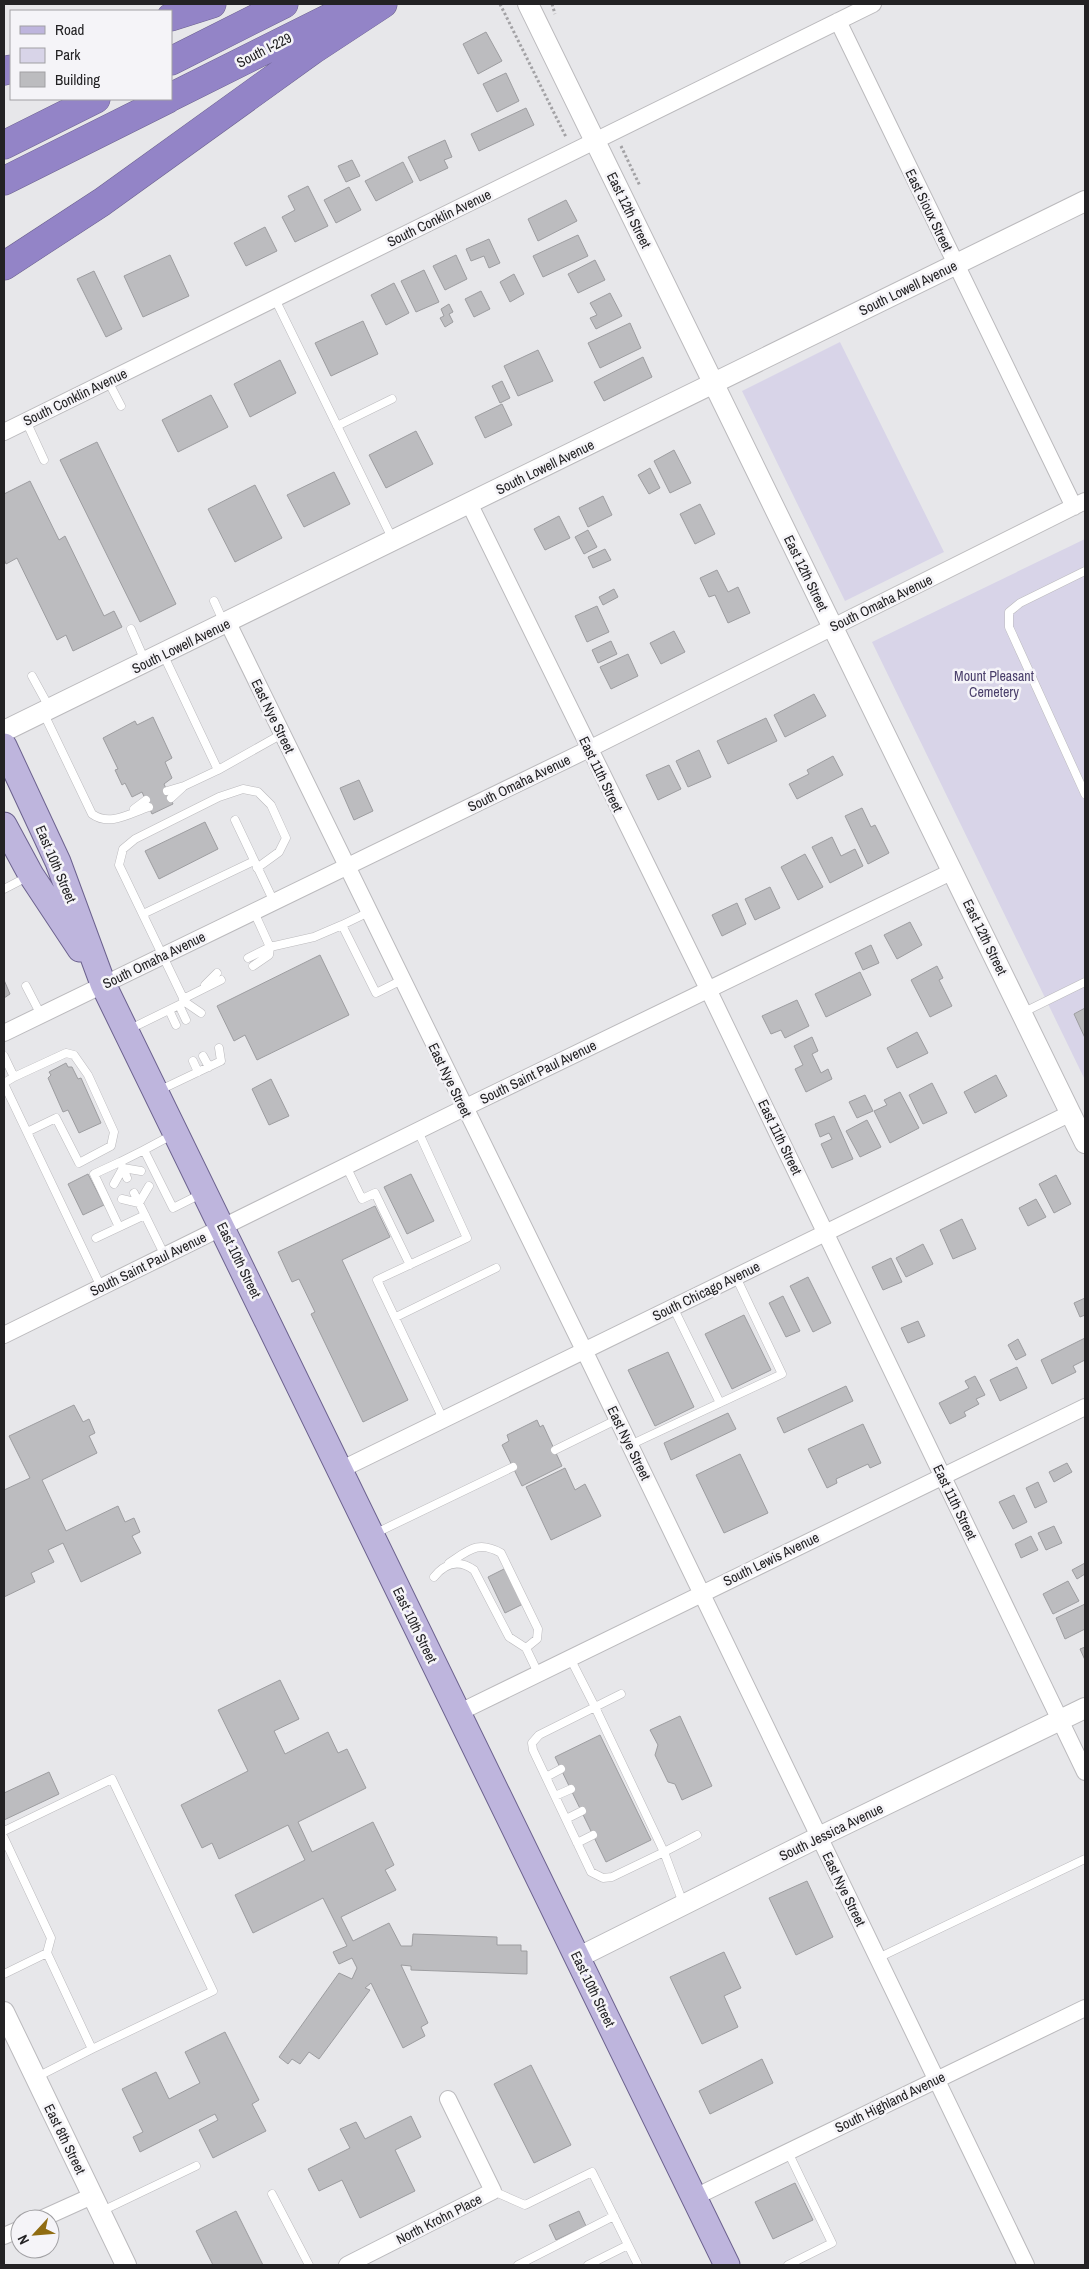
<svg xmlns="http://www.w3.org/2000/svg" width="1089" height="2269" viewBox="0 0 1089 2269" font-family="'Archivo Narrow',sans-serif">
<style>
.green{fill:#d8d4e8}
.building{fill:#bcbcbf;stroke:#9d9da0}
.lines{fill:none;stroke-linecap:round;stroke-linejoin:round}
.service-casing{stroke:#bbbabd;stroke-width:9}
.minor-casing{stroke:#bbbabd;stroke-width:18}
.tertiary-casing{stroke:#bbbabd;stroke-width:22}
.primary-casing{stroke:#6c628e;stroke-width:27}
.motorway-casing{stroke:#6c628e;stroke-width:29}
.path{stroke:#a3a2a5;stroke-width:3;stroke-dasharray:2.5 2.5;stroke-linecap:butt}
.service{stroke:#fff;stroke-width:8}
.minor{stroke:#fff;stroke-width:16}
.tertiary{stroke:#fff;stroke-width:20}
.primary{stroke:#beb5dd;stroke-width:25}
.motorway{stroke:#9384c7;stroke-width:28}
.labels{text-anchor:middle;stroke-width:5;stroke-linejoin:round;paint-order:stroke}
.street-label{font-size:14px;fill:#232224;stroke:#f5f4f8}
.park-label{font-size:14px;fill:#493e6a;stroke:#f5f4f8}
</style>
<rect width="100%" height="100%" fill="#e7e7ea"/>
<path class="green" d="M840,342l104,210 -99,49 -103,-210z
M1085,539v541l-213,-438z"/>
<path class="building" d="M486,32l16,29 -24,13 -15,-30z
M506,73l13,28 -22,11 -14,-28z
M526,108l8,17 -55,26 -8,-17z
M445,140l7,17 -8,3 4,8 -28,13 -12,-24z
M352,160l8,16 -14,6 -8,-16z
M403,162l10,20 -37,19 -11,-20z
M308,186l20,40 -33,16 -13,-25 13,-7 -7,-14z
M349,187l12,23 -25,13 -12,-23z
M566,200l11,21 -39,20 -10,-22z
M265,227l12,24 -31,15 -12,-23z
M578,235l10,21 -45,21 -10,-21z
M489,239l11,24 -11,5 -5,-12 -13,5 -5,-12z
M170,255l19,41 -46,21 -19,-41z
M456,255l11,24 -22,11 -12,-24z
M595,260l10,20 -27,13 -10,-19z
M424,270l15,32 -23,10 -15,-31z
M94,271l28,58 -16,8 -29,-58z
M514,274l10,20 -14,8 -10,-20z
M394,283l15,30 -23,12 -15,-30z
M481,291l9,18 -16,8 -9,-18z
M610,293l12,23 -26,13 -6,-11 7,-3 -7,-12z
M449,304l4,8 -4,2 4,8 -8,5 -5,-9 4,-2 -3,-7z
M363,321l15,33 -47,22 -16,-33z
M630,323l11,25 -41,20 -12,-25z
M538,350l15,31 -35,15 -14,-30z
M643,357l9,20 -48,24 -10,-19z
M280,360l16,33 -46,24 -16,-33z
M502,381l8,17 -10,5 -8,-17z
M211,395l17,32 -50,25 -16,-32z
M502,404l10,21 -27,13 -10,-21z
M416,431l17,33 -47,24 -17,-33z
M97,442l79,162 -36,18 -80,-162z
M674,450l17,33 -21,10 -16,-32z
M650,468l10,20 -11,6 -11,-19z
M334,472l16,32 -46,23 -17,-32z
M30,481l29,59 6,-4 39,80 10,-5 8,16 -49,24 -7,-16 -9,5 -40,-82 -11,6 -2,-5v-65z
M255,485l27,53 -47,24 -27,-53z
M603,496l9,19 -24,12 -9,-19z
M700,504l15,30 -20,10 -15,-30z
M559,516l11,22 -25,12 -11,-21z
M588,530l9,17 -13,7 -9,-17z
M605,549l6,11 -18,8 -5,-11z
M717,570l11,22 10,-5 12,26 -22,10 -13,-28 -6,2 -9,-19z
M614,589l4,8 -15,8 -4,-8z
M597,606l12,26 -22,10 -12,-26z
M674,631l11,21 -24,12 -11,-21z
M611,641l6,13 -19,9 -6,-13z
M628,654l10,22 -27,13 -11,-22z
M814,694l12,22 -41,21 -11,-22z
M153,717l19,41 -7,4 7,16 -8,6 9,20 -21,10 -10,-22 -10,5 -7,-14 -3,2 -7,-15 3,-1 -15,-31 32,-17 2,4z
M766,718l11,23 -49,23 -11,-23z
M699,750l12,27 -23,10 -12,-26z
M833,756l10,19 -46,24 -8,-15 20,-10 -2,-4z
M669,765l12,24 -23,11 -12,-25z
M359,780l14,31 -19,9 -14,-32z
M862,808l9,19 4,-2 14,28 -21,11 -23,-48z
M205,822l13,27 -59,30 -14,-28z
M832,837l9,19 14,-7 8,17 -33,17 -18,-36z
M805,854l18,33 -25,13 -17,-33z
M770,887l10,21 -25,12 -10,-21z
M737,903l9,21 -24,12 -10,-21z
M910,922l12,23 -25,14 -13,-24z
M871,945l8,18 -16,7 -8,-17z
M320,955l29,60 -92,45 -12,-25 -11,6 -17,-35z
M937,966l6,12 -4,2 13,26 -22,11 -19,-37z
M860,972l11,23 -45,22 -11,-23z
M4,980l6,14 -6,4z
M797,1000l12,26 -24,12 -4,-8 -10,4 -9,-18z
M1085,1008v30l-11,-24z
M917,1032l11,21 -31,15 -10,-20z
M812,1037l6,14 -6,3 9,19 7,-4 4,10 -26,13 -11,-23 8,-4 -9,-19z
M66,1063l2,4h4l6,12 3,-1 20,45 -22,10 -11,-23 -5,2 -15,-34 3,-3 -2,-3z
M996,1075l11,21 -32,17 -11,-21z
M271,1079l18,37 -20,9 -17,-36z
M932,1083l15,30 -24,11 -14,-29z
M900,1092l19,36 -29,15 -16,-32 13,-6 -3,-5z
M865,1095l8,16 -16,7 -8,-16z
M834,1116l19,43 -21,9 -11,-24 11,-5 -3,-6 -9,4 -5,-13z
M867,1120l14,27 -21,10 -14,-26z
M88,1174l16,31 -21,10 -15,-31z
M411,1174l23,47 -27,13 -23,-47z
M1056,1175l15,29 -17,9 -15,-29z
M1036,1199l10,18 -18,9 -9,-18z
M375,1206l15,31 -48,23 66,140 -45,22 -52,-108 4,-2 -16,-33 -7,3 -14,-30z
M962,1219l14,30 -23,10 -13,-29z
M923,1244l10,20 -27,13 -10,-19z
M891,1258l11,24 -19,8 -11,-23z
M808,1277l23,46 -18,9 -23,-46z
M783,1296l17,35 -14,6 -17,-34z
M1085,1298v17l-5,2 -6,-14z
M744,1315l27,55 -39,19 -27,-55z
M918,1321l7,15 -17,7 -7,-15z
M1085,1338v22l-12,6 3,6 -24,12 -11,-24z
M1018,1339l8,16 -10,5 -8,-15z
M668,1352l26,55 -39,19 -27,-56z
M1017,1367l10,21 -27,13 -10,-21z
M975,1376l10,19 -9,4 3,5 -15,8 2,4 -16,8 -11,-21 30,-15 -4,-7z
M846,1386l7,15 -69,32 -7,-15z
M74,1405l9,17 6,-3 6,14 -6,3 8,17 -55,27 24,51 52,-25 7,16 9,-4 6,14 -8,4 9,17 -60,29 -18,-39 -15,7 6,12 -23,11 4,9 -31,15v-107l26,-12 -21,-42z
M728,1413l8,16 -65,31 -7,-17z
M537,1420l3,7 3,-2 19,41 -40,20 -20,-41 7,-4 -2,-6z
M863,1424l18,39 -11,5 -2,-4 -32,15 1,4 -10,5 -19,-39z
M740,1454l28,59 -44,20 -28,-58z
M1067,1463l5,9 -18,10 -5,-10z
M565,1468l10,22 10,-6 16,32 -50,24 -25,-53z
M1038,1482l9,20 -12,6 -9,-20z
M1014,1495l13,27 -14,7 -14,-27z
M1054,1526l8,17 -16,7 -8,-17z
M1031,1536l7,14 -17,8 -6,-14z
M1085,1563v11l-8,5 -5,-9z
M506,1568l17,36 -18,9 -17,-36z
M1068,1581l11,20 -26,13 -10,-20z
M1085,1604v25l-20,10 -9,-21z
M1085,1647v13l-5,-11z
M280,1680l19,39 -25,12 11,23 43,-22 10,21 9,-4 19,39 -68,34 14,30 61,-30 21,43 -9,5 11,20 -55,27 12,24 36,-18 12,23h11l1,-12 84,3v8h24v6h6v23l-116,-4v-4l-10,-1 27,58 -7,4 4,9 -22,12 -32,-65 -6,5 5,2 -51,69 -10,-7 -9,12 -8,-5 -4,5 -9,-7 60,-84 13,6 5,-11 -5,-10 -13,6 -6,-12 14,-6 -24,-48 -70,35 -18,-38 70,-35 -17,-35 -69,34 -7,-16 -10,5 -21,-43 67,-34 -30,-61z
M680,1716l32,70 -30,14 -7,-16 -7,-2 -13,-27 3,-10 -8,-15z
M600,1735l51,105 -45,22 -51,-105z
M49,1772l10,22 -55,26v-27z
M807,1881l26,56 -37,18 -27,-57z
M724,1952l17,36 -17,8 14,31 -36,17 -32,-67z
M225,2032l34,68 -7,4 14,27 -53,27 -14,-28 19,-10 -3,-6 -75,38 -7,-15 10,-5 -21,-43 34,-17 13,27 31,-16 -15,-31z
M762,2059l11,24 -63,31 -11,-23z
M531,2065l40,80 -37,18 -40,-79z
M411,2116l10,21 -26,13 20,41 -55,27 -18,-38 -23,11 -11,-22 42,-21 -10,-19 16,-7 9,17z
M795,2183l18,37 -40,19 -18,-37z
M236,2211l27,54h-50l-17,-34z
M579,2211l7,15 -30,14 -7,-15z"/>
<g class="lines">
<defs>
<path id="service" d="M275,299l118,241
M108,381l13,25
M26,421l18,39
M337,426l55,-27
M1085,571l-65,32 -11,9v15l76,167
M214,601l10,22
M131,629l14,32
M163,654l55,116 -34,16 -17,5
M32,676l17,31
M43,712l49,102c18,13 38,-1 57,-7
M218,770l64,-36
M171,798l12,-11
M134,809l12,-9
M235,820l39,82
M4,889l25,-13
M369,912l-27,13 34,68 26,-13
M143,914l111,-53
M248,958l22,-11 44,-10 28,-12
M253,966l16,-11 1,-8 -16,-35
M205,985l12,-12
M26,986l15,29
M183,999l38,-19
M185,1002l16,11
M179,1005l7,15
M169,1010l7,15
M1022,1013l63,-31
M130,1029l55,-27 -66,-137 4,-16 12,-10 84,-42 24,-8 15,3 13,13 15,33 -7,14 -22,16
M4,1056l10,21 -10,6
M203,1056l6,11
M193,1061l5,11
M14,1077l52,-24 8,2 14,20 26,57 -3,14 -32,17 -23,-45 -29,14
M4,1084l97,203
M158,1091l63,-30 -2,-13
M418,1131l49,107 -90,42 66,139
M172,1135l-28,15 29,58 28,-14
M346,1166l16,33 13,-6 35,72
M141,1171l-18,-3 -3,-6 24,-12
M114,1184l9,-16 4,10
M134,1193l5,10 10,-17
M122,1199l17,4 26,53
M119,1227l-25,-53 26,-12
M96,1238l49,-23
M673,1307l47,96
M396,1317l100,-49
M630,1445l152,-71 -46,-97
M555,1450l63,-31
M374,1534l139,-67
M449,1563c20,-13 29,-23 52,-10l37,76 -1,10 -11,9
M434,1577c11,-14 25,-18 40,-7l35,67 17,11 12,25
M570,1658l25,49 -56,28 -7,8 1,7 58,122 12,6 9,-1 52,-25 19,51
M621,1694l-26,13 69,145 33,-17
M546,1777l15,-8
M555,1796l16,-7
M566,1819l16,-8
M4,1831l108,-52 101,212 -121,58
M4,1838l47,100 -4,15
M577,1843l16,-8
M878,1958l207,-99
M4,1974l43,-21 45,96 -55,28
M493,2191l32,14 67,-33 46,93
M272,2194l37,71
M102,2211l94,-45
M518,2265l96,-49
M588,2265l40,-20
M788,2265l44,-22 -44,-91"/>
<path id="minor" d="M838,21l236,486
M4,432l869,-428
M470,505l238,484 377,783
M228,623l356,727 442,915
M4,1033l585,-284 496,-248
M4,1335l460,-227 489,-237
M340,1470l731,-357
M458,1713l627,-306
M695,2197l390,-189
M41,2219l51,-23
M4,2236l16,-7
M347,2265l146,-74 -45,-92"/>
<path id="tertiary" d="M528,4l557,1139
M4,731l1081,-530
M577,1958l242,-121 266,-129
M4,2012l122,253"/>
<path id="primary" d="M4,746l54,116 45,122 624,1281
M4,825l27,50 49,74"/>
<path id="motorway" d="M171,17l41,-13
M171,61l113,-57
M4,71l7,-2
M171,97l180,-90
M4,145l92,-46
M4,181l164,-82
M4,266l98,-64 211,-152 70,-46"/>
</defs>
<use href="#service" class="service-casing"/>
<use href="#minor" class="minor-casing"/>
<use href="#tertiary" class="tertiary-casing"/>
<use href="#primary" class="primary-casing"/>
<use href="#motorway" class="motorway-casing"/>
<path class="path" d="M500,4l66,133
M552,4l3,10
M621,146l19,40"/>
<use href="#service" class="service"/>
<use href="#minor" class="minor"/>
<use href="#tertiary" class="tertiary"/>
<use href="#primary" class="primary"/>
<use href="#motorway" class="motorway"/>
</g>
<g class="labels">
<g class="street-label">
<text transform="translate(264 50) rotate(-27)" y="5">South I-229</text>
<text transform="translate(629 210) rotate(64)" y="5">East 12th Street</text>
<text transform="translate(929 210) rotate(64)" y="5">East Sioux Street</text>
<text transform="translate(439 218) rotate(-26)" y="5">South Conklin Avenue</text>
<text transform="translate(908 288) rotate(-26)" y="5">South Lowell Avenue</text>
<text transform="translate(75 397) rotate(-26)" y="5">South Conklin Avenue</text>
<text transform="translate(545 467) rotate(-26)" y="5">South Lowell Avenue</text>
<text transform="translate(806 573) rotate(64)" y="5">East 12th Street</text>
<text transform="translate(881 603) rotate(-26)" y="5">South Omaha Avenue</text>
<text transform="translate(181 646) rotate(-26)" y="5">South Lowell Avenue</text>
<text transform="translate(273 716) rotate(64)" y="5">East Nye Street</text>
<text transform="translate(601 774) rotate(64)" y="5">East 11th Street</text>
<text transform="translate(519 783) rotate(-26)" y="5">South Omaha Avenue</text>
<text transform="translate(56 864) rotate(67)" y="5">East 10th Street</text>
<text transform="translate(985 937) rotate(64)" y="5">East 12th Street</text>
<text transform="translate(154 960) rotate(-26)" y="5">South Omaha Avenue</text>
<text transform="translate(538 1072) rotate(-26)" y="5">South Saint Paul Avenue</text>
<text transform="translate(450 1080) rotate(64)" y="5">East Nye Street</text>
<text transform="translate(780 1137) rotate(64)" y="5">East 11th Street</text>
<text transform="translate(239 1260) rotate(64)" y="5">East 10th Street</text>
<text transform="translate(148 1264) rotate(-26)" y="5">South Saint Paul Avenue</text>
<text transform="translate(706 1291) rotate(-26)" y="5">South Chicago Avenue</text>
<text transform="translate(629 1443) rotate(64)" y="5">East Nye Street</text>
<text transform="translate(955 1502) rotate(64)" y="5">East 11th Street</text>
<text transform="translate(771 1559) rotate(-26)" y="5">South Lewis Avenue</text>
<text transform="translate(415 1625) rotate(64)" y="5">East 10th Street</text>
<text transform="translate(831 1832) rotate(-26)" y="5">South Jessica Avenue</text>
<text transform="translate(844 1889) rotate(64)" y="5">East Nye Street</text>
<text transform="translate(593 1989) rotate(64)" y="5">East 10th Street</text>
<text transform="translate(890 2102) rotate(-26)" y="5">South Highland Avenue</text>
<text transform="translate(65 2139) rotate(64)" y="5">East 8th Street</text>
<text transform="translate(439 2219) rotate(-27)" y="5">North Krohn Place</text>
</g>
<g class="park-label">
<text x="994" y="681">Mount Pleasant<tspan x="994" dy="16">Cemetery</tspan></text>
</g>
</g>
<rect width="1089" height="2269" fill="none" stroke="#232224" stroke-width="10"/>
<rect x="10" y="10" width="162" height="90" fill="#f5f4f8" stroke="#a1a0a3"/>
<rect x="20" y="26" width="25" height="8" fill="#beb5dd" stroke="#a1a0a3"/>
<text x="55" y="35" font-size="15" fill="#232224">Road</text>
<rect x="20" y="48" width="25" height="15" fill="#d8d4e8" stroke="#a1a0a3"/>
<text x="55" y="60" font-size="15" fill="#232224">Park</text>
<rect x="20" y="72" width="25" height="15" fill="#bcbcbf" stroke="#a1a0a3"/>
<text x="55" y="85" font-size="15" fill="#232224">Building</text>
<g transform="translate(35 2234) rotate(244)"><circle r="24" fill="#f5f4f8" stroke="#a1a0a3"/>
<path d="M0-4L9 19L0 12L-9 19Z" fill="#906c11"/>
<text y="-8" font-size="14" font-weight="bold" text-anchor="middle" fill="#232224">N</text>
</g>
</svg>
